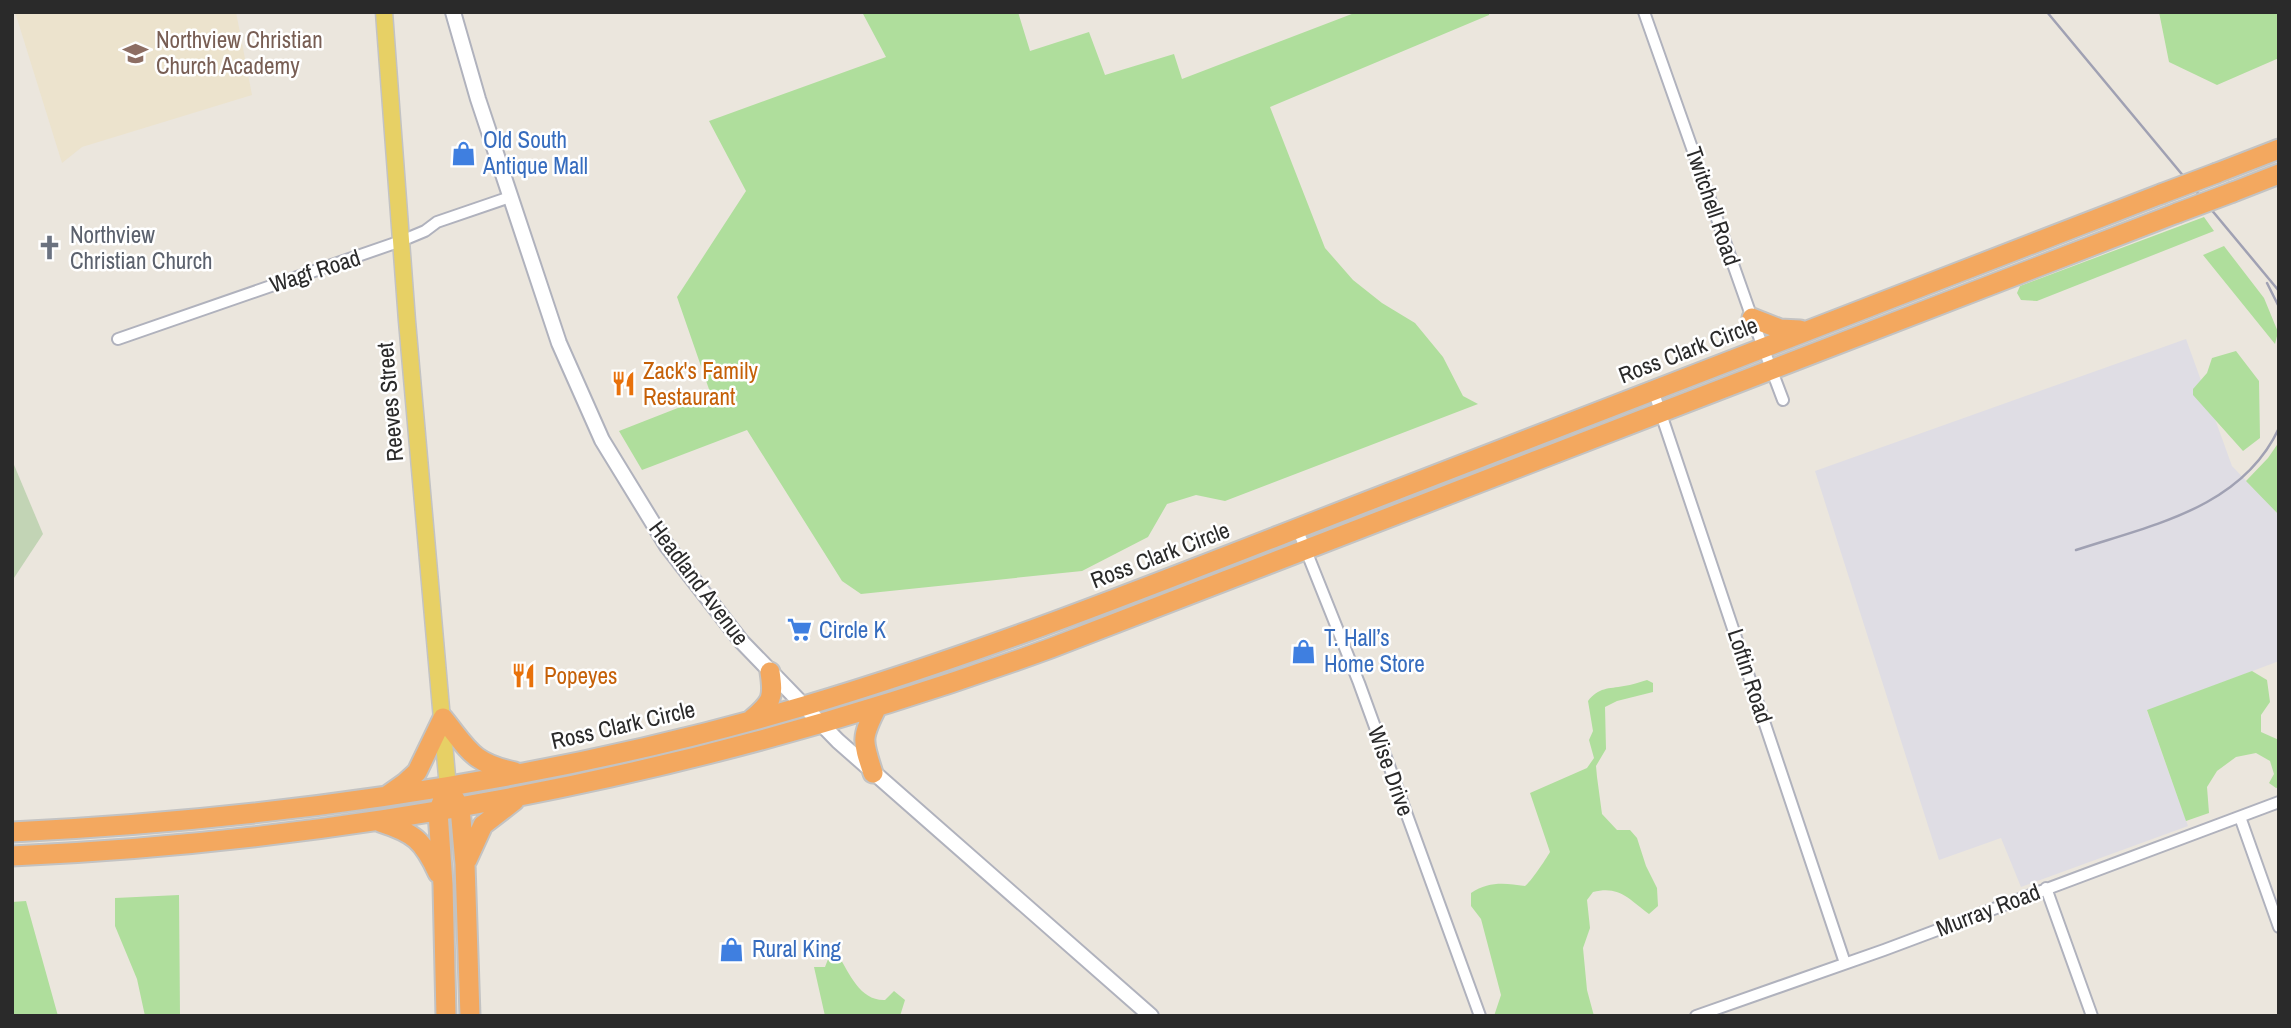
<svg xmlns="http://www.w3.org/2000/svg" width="2291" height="1028" viewBox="0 0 2291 1028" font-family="'Archivo Narrow',sans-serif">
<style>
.industrial{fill:#dfdde4}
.education{fill:#ece3cd}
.green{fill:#afde9c}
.cemetery{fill:#c2d4b5}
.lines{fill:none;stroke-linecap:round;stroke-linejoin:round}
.street-casing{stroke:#b0b2bd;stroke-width:14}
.secondary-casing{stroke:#b0b2bd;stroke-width:18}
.primary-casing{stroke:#c3c3c3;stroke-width:19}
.highway-casing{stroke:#c3c3c3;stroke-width:23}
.street{stroke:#fff;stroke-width:10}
.secondary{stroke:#fff;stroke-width:14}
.primary{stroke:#e7d065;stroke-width:16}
.highway{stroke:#f3a85f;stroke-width:19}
.rail{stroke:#a0a1b3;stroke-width:2.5}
.highway-bridge-casing{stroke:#c3c3c3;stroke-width:23;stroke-linecap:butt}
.highway-bridge{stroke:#f3a85f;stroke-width:19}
.labels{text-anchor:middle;stroke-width:5;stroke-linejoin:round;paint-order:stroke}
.education-label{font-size:23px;fill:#785e54;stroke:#fff;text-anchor:start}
.shop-label{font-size:23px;fill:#366cbe;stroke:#fff;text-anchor:start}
.street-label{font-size:23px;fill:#2a2a2a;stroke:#fff}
.worship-label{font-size:23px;fill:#5b616d;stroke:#fff;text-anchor:start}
.food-label{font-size:23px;fill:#c56008;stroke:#fff;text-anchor:start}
</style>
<rect width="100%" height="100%" fill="#ebe6dd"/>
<path class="industrial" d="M2186,339l46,127 47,49v146l-132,50 41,115 -167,61 -20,-49 -62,22 -124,-389z"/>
<path class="education" d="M15,12h221l16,83 -170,52 -20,16z"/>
<path class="green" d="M862,12h156l12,39 59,-19 16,43 69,-21 8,25 175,-67h132v3l-219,92 55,141 28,32 29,23 33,20 28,34 20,39 15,8 -253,97 -29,-6 -29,9 -19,33 -66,34 -221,23 -19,-13 -95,-151 -105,40 -23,-39 92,-36 -34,-98 69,-106 -37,-70 177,-64z
M2159,12h120v46l-62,27 -48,-23z
M2204,217l10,14 -177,70 -16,-1 -4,-7 3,-7z
M2224,246l40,52 14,34 -3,12 -72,-89z
M2236,351l23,30 1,57 -17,13 -50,-56v-6l14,-16 5,-15z
M2279,442v73l-33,-34 22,-23z
M2252,671l15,9 3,22 -9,13v17l18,8v47l-3,1 -7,-5 5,-9 -4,-13 -14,-8 -20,4 -19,14 -10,16 2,26 -23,8 -39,-111z
M1647,680l6,3v9l-36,9 -12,6 1,42 -10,17 1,11 5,37 15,16h13l7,8 9,28 11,22 1,18 -9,8c-20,-15 -30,-29 -56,-22l-6,8 3,28 -7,20 4,42 7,26h-100l7,-21 -20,-76 -10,-13v-13c18,-12 34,-10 54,-7 5,-3 21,-27 25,-34l-20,-59 57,-25 7,-10 -5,-18 4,-9 -5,-30c11,-14 20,-12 36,-15 8,-1 15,-4 23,-6z
M179,895l1,121h-35l-8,-37 -22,-53v-28z
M26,901l32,115h-46v-114z
M830,954l8,1c12,19 22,46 47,45l9,-9 11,9 -5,16h-75l-11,-49h11z"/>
<path class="cemetery" d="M12,460l31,74 -31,47z"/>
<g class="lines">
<defs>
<path id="street" d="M1644,12l108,306 31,82
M118,339l283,-98 24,-10 12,-9 73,-25
M1653,390l192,573
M1297,528l62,155 121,333
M2240,817l39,110
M2046,888l46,128
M1696,1016l188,-66 395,-148"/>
<path id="secondary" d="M453,12l25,87 81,244 43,97 65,106 74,95 97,100 313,275"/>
<path id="primary" d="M384,12l23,309 41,467"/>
<path id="highway" d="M2217,173l62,-24
M2233,192l46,-18
M1752,318l28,11 20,1
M752,719c20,-17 22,-21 18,-47
M873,773c-11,-33 -12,-35 4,-66
M388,795l17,-12 12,-11 26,-54c26,32 29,45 72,54
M454,798l6,10 5,56 5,152
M442,802l-4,10 5,73 3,131
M380,822c34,11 43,18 58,51
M12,832c268,-13 535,-51 792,-126 192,-57 378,-133 564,-205 264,-103 528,-206 793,-307
M12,856c357,-16 703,-85 1039,-208l1126,-435
M467,860l16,-35 31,-24"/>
</defs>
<use href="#street" class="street-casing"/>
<use href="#secondary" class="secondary-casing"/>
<use href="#primary" class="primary-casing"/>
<use href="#highway" class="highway-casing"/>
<use href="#street" class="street"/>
<use href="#secondary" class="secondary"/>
<use href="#primary" class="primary"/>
<use href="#highway" class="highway"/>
<path class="rail" d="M2047,12l232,279
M2267,283l12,24
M2076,550c76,-25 166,-42 203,-122"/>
<defs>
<path id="highway-bridge" d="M2161,194l56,-21
M2177,213l56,-21"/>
</defs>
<use href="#highway-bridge" class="highway-bridge-casing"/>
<use href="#highway-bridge" class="highway-bridge"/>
</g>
<defs>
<symbol id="school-bare" viewBox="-9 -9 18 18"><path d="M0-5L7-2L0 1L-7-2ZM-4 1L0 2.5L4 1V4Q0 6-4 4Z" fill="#8d6e63" stroke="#fff" stroke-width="2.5" paint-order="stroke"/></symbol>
<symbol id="shop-bare" viewBox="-9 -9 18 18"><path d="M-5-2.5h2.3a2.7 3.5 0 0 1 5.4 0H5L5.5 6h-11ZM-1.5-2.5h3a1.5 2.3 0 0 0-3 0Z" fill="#3f7fe0" stroke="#fff" stroke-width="2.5" paint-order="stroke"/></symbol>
<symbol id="church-bare" viewBox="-9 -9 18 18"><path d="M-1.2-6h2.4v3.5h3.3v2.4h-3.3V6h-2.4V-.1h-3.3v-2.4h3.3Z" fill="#6b7280" stroke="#fff" stroke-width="2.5" paint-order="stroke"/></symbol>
<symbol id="restaurant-bare" viewBox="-9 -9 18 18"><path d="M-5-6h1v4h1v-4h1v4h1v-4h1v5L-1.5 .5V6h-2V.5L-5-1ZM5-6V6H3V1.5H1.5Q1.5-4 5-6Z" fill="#e8710a" stroke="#fff" stroke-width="2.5" paint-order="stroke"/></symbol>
<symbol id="supermarket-bare" viewBox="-9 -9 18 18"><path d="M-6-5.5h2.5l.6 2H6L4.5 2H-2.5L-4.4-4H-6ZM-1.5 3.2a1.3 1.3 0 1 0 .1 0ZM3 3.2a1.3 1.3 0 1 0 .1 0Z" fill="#3f7fe0" stroke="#fff" stroke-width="2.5" paint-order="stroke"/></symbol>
</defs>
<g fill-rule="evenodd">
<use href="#school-bare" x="118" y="36" width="35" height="35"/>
<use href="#shop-bare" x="446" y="136" width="35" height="35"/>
<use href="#church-bare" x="32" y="230" width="35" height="35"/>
<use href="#restaurant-bare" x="606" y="366" width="35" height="35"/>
<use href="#supermarket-bare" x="782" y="612" width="35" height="35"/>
<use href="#shop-bare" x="1286" y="634" width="35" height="35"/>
<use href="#restaurant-bare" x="506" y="658" width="35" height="35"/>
<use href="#shop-bare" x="714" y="932" width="35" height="35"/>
</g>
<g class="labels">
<g class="education-label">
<text x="156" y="48">Northview Christian<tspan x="156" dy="26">Church Academy</tspan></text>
</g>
<g class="shop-label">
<text x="483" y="148">Old South<tspan x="483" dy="26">Antique Mall</tspan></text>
<text x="819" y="638">Circle K</text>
<text x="1324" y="646">T. Hall’s<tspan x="1324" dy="26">Home Store</tspan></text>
<text x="752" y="957">Rural King</text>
</g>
<g class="street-label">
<text transform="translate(1713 206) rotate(71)" y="8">Twitchell Road</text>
<text transform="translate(315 271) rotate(-18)" y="8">Wagf Road</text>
<text transform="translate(1688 350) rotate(-21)" y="8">Ross Clark Circle</text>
<text transform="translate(390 402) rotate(-95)" y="8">Reeves Street</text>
<text transform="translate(1160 555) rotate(-21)" y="8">Ross Clark Circle</text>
<text transform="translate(699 583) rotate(53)" y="8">Headland Avenue</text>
<text transform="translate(1750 676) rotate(72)" y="8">Loftin Road</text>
<text transform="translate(623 725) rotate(-13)" y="8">Ross Clark Circle</text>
<text transform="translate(1391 771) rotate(70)" y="8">Wise Drive</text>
<text transform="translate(1988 910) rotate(-21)" y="8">Murray Road</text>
</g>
<g class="worship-label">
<text x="70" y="243">Northview<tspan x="70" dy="26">Christian Church</tspan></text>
</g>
<g class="food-label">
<text x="643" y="379">Zack's Family<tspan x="643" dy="26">Restaurant</tspan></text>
<text x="544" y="684">Popeyes</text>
</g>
</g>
<rect width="2291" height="1028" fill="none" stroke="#2a2a2a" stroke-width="28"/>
</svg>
